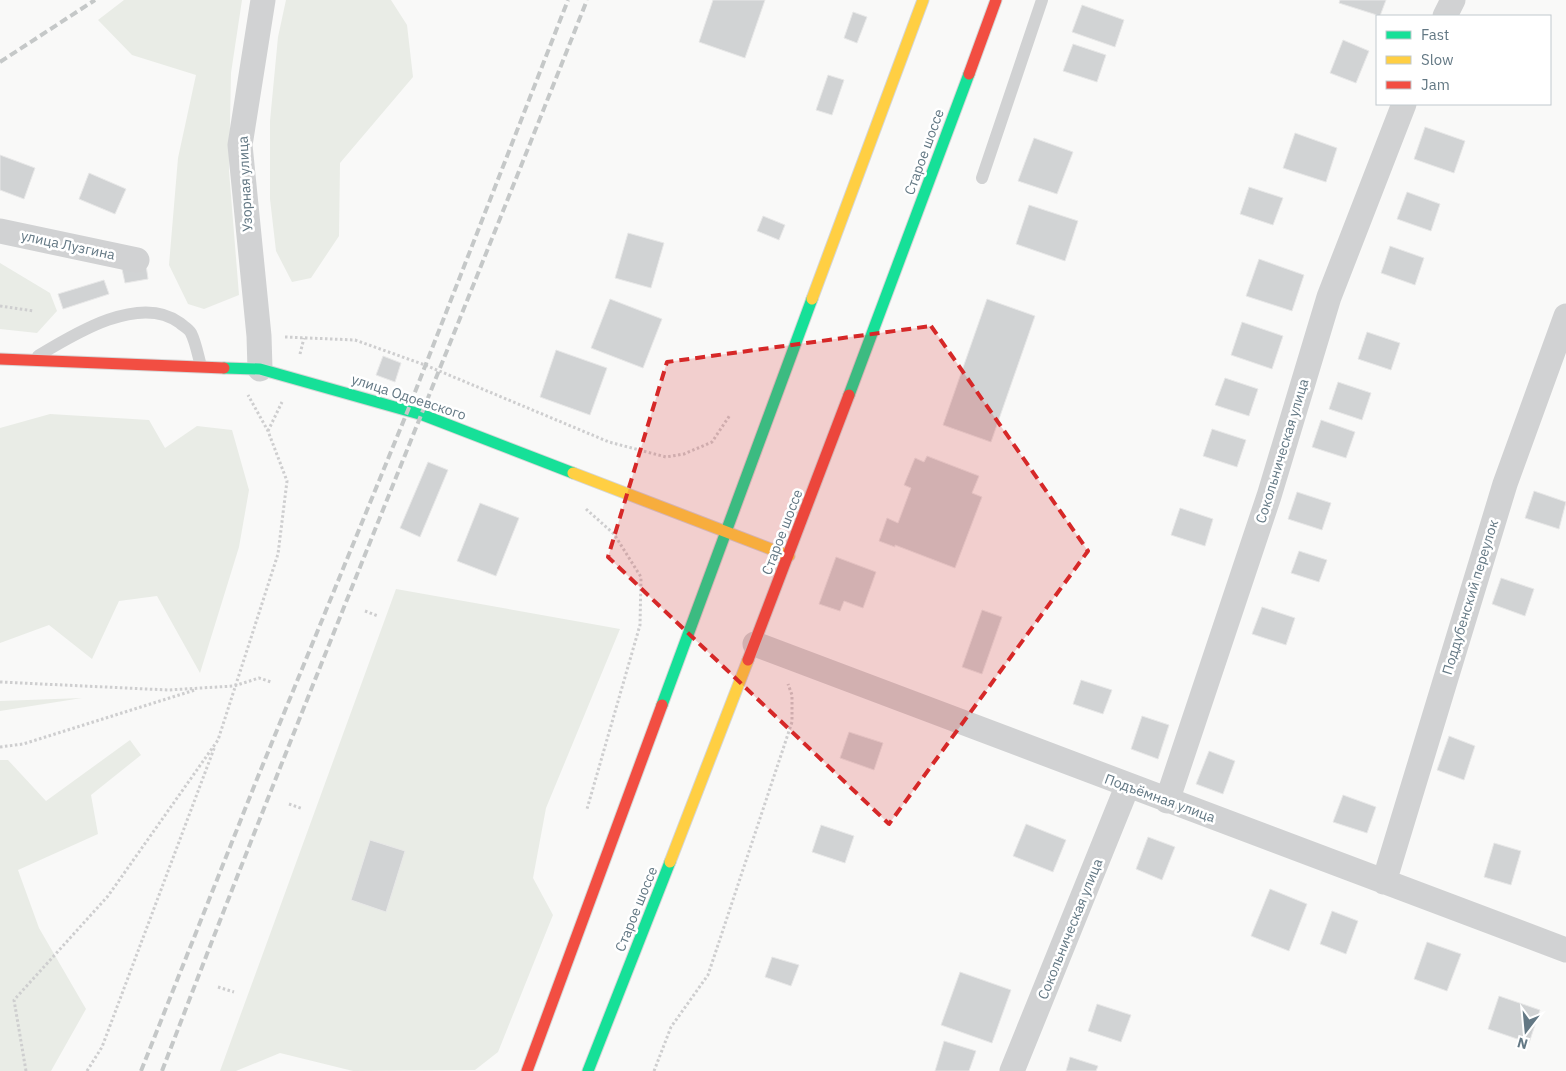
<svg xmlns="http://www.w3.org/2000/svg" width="1566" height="1071" viewBox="0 0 1566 1071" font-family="'IBM Plex Sans',sans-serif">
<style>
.green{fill:#e9ece6}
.building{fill:#d1d3d4;stroke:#e8e8e8}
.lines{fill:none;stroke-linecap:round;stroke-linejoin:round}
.fast-casing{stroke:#d5d6d6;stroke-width:13}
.slow-casing{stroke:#d5d6d6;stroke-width:13}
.jam-casing{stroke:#d5d6d6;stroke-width:13}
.path{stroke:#cececf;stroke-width:3;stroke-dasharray:2.5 2.5;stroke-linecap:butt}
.lane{stroke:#d1d2d3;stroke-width:12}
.street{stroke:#d1d2d3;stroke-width:25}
.fast{stroke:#16e098;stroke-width:11}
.slow{stroke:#ffcf43;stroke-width:11}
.jam{stroke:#f24e42;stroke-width:11}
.rail{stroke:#c5c8c8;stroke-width:4;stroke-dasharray:8 4;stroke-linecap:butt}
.marked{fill:#d62828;fill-opacity:0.2;stroke:#d62828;stroke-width:4;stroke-dasharray:10 6;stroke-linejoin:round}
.labels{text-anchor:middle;stroke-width:5;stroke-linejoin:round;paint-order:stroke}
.street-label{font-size:14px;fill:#637884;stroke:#fff}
</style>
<rect width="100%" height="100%" fill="#f9f9f8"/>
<path class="green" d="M124,0h118l-11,73 -2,98 10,124 -35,14 -16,-5 -19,-39 9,-107 18,-83 -64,-20 -34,-35z
M286,0h105l16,25 6,52 -73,86 -1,73 -28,42 -19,4 -16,-31 -6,-52v-78l8,-84z
M0,263l50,30 7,18 -20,22 -37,-4z
M50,414l99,6 16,28 32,-22 35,4 17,60 -10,57 -39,126 -43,-77 -38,5 -27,58 -43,-34 -49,18v-215z
M396,589l224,40 -74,179 -13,70 20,37 -55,137 -23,18 -122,1 -73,-18 -44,18h-16z
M82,698l-82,13v-10z
M130,740l11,15 -50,40 7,39 -80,36 21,58 47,81 -35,62h-51v-311h8l38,41z"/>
<path class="building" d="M713,0h52l-20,58 -46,-16z
M1340,0h46l-6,16 -41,-13z
M1082,5l42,15 -9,27 -43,-15z
M853,12l14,5 -10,26 -13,-5z
M1343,40l26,11 -13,32 -26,-10z
M1073,44l33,11 -9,27 -34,-11z
M828,75l16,5 -12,35 -16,-5z
M1425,127l40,14 -11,32 -40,-14z
M1295,133l42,15 -11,34 -43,-14z
M1034,138l39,14 -16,42 -39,-13z
M0,155l35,13 -11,31 -24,-9z
M89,173l37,16 -11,25 -36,-15z
M1249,187l34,11 -10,27 -33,-11z
M1407,192l33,12 -9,27 -34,-12z
M1029,205l49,16 -13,40 -49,-17z
M763,216l22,9 -6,15 -22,-9z
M628,233l36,10 -13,45 -36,-10z
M1390,246l34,12 -9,27 -34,-12z
M1259,259l45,16 -12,36 -46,-15z
M146,265l2,14 -23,4 -3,-14z
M104,280l5,14 -46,15 -5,-15z
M610,299l52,20 -19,49 -52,-20z
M987,299l48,17 -44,126 -48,-17z
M1242,322l41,14 -11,33 -41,-14z
M1367,332l33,11 -9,27 -33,-11z
M556,350l51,18 -17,47 -50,-18z
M383,356l18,7 -6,19 -19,-7z
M1225,378l33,11 -9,27 -34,-11z
M1338,382l33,11 -9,27 -33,-11z
M1321,420l34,12 -9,26 -34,-11z
M1212,429l34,11 -9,27 -34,-11z
M927,456l52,20 -7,17 10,4 -27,71 -60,-23v2l-16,-6 8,-23 11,5 13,-35 -7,-3 11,-27 9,4z
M428,462l20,8 -28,67 -20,-9z
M1534,491l32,11 -7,27 -34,-11z
M1297,492l34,11 -9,27 -34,-11z
M480,503l39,15 -23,58 -39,-15z
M1180,508l33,11 -8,27 -34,-11z
M1299,551l28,9 -8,22 -28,-9z
M836,557l40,15 -13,36 -19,-7 -4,10 -21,-7z
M1501,578l33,11 -9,27 -33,-12z
M1262,607l33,11 -9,27 -34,-11z
M982,610l20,7 -20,57 -20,-7z
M1081,680l31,10 -9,24 -30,-10z
M1142,716l27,9 -11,34 -27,-10z
M849,732l34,11 -9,27 -34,-12z
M1449,736l26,10 -11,34 -27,-10z
M1209,751l26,10 -12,33 -27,-10z
M1343,795l33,12 -9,26 -34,-11z
M1026,824l40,16 -13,32 -40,-16z
M821,825l33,11 -9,27 -33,-11z
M1148,837l27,10 -13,33 -26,-11z
M370,840l35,11 -19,61 -35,-12z
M1494,843l27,8 -10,34 -27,-8z
M1270,889l37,15 -18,47 -38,-15z
M1332,911l26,10 -12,33 -26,-10z
M1427,942l34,12 -14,37 -33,-12z
M772,957l27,8 -8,21 -26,-9z
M960,972l51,18 -19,53 -51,-18z
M1499,996l41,14 -11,33 -41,-14z
M1097,1004l34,11 -10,27 -33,-11z
M944,1041l32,10 -7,20h-34z
M1070,1057l28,9 -2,5h-30z"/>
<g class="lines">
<defs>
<path id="fast" d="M224,368l36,1 163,46 150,58
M849,395l120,-321
M662,705l150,-406
M588,1071l82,-209"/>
<path id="slow" d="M812,299l111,-299
M573,473l216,83
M670,862l78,-202"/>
<path id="jam" d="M969,74l27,-74
M0,359l224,9
M748,660l101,-265
M527,1071l135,-366"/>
</defs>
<use href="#fast" class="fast-casing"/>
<use href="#slow" class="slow-casing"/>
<use href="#jam" class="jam-casing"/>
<path class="path" d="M0,306l34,5
M285,337l70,3 70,25 184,77 57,15 18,-3 28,-12 18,-27
M300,354l4,-16
M268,431l14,-29
M586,509l28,25 27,43 -1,48 -53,184
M365,611l13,5
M0,682l168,8 66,-4 25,-8 12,4
M0,747l23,-3 172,-54
M289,804l14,5
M218,987l16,5
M26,1071l-12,-71 94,-104 110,-156 60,-186 9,-73 -19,-50 -20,-36
M87,1071l15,-24 113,-301
M654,1071l17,-44 37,-52 84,-253v-27l-4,-11"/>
<path class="lane" d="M982,178l60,-178
M38,356c36,-22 102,-63 142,-33 3,3 9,6 11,10 5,10 7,23 10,33"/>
<path class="street" d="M1445,16l8,-16
M0,231l137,29
M260,369l-1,-33 -19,-191 23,-145
M755,644l811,306
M1167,801l102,-305 60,-199 75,-193
M1384,882l121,-398 61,-168
M1012,1071l115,-284"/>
<use href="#fast" class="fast"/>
<use href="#slow" class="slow"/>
<use href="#jam" class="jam"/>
<path class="rail" d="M0,62l95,-62
M141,1071l116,-292 151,-369 160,-410
M162,1071c137,-359 284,-714 425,-1071"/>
</g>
<path class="marked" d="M931,326l157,225 -199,273 -281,-267 59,-195z"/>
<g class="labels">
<g class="street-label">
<text transform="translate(924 152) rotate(-70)" y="5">Старое шоссе</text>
<text transform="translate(245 184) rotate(-93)" y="5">Узорная улица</text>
<text transform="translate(68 245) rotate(12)" y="5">улица Лузгина</text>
<text transform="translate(409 397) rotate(18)" y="5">улица Одоевского</text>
<text transform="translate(1282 451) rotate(-73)" y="5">Сокольническая улица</text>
<text transform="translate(782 532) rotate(-69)" y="5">Старое шоссе</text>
<text transform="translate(1470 597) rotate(-73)" y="5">Поддубенский переулок</text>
<text transform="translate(1160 798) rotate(20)" y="5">Подъёмная улица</text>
<text transform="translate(636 909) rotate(-68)" y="5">Старое шоссе</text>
<text transform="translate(1070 929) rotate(-68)" y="5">Сокольническая улица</text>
</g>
</g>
<rect x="1376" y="15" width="175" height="90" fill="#ffffff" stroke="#c1c9ce"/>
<rect x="1386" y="31" width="25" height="8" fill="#16e098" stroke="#c1c9ce"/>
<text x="1421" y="40" font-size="15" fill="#637884">Fast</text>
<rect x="1386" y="56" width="25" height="8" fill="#ffcf43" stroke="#c1c9ce"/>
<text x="1421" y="65" font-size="15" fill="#637884">Slow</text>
<rect x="1386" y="81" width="25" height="8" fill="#f24e42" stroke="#c1c9ce"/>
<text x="1421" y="90" font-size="15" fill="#637884">Jam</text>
<g transform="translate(1526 1031) rotate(196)" stroke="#ffffff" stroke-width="4" paint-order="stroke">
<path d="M0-4L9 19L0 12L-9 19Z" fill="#637884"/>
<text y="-8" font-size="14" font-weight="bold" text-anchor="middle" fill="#637884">N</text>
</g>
</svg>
